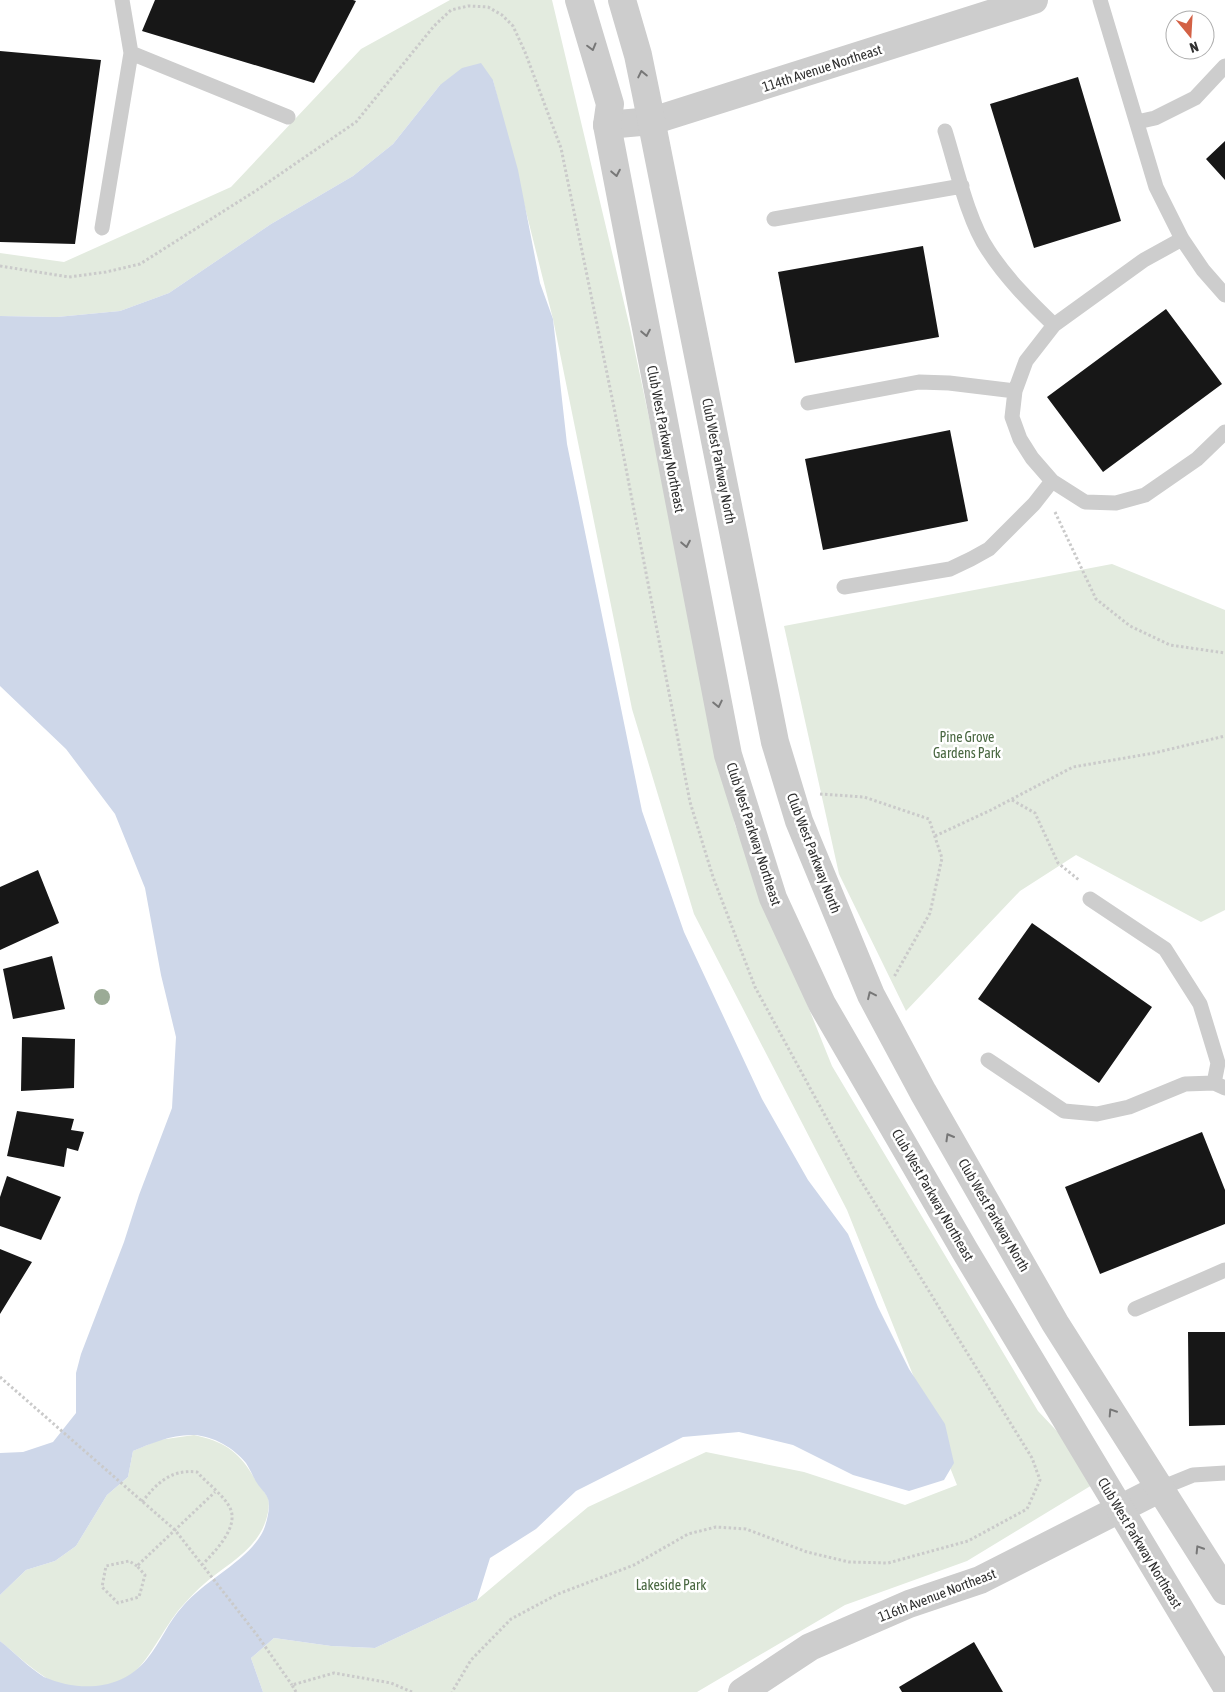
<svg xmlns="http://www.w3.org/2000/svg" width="1225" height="1692" viewBox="0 0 1225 1692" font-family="'Asap Condensed',sans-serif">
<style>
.green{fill:#e3ebdf}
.water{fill:#ced7e9}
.building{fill:#171717}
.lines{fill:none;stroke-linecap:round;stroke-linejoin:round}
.path{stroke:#cacaca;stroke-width:3;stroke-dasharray:2.5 2.5;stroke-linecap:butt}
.service{stroke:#cdcdcd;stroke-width:15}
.minor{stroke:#cdcdcd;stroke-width:28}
.tertiary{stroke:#cdcdcd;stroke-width:28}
.tree{fill:#9bab96}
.oneway{stroke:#777}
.labels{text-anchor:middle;stroke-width:5;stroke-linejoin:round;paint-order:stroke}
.street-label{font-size:14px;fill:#303030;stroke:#fff}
.park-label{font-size:14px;fill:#496741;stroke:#fff}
</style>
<rect width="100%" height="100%" fill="#fff"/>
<path class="green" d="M450,0h102l78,328 105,497 97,241 206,345 64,68 -135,82 -122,44 -148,87h-434l-12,-34 23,-20 57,8 44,2 102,-48 111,-93 118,-55 98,20 101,33 52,-20 -110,-275 -153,-296 -62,-205 -79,-390 -60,-239 -53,5 -47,59 -40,32 -82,48 -102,69 -49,18 -63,6 -57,-1v-63l64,9 167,-75 130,-138z
M1112,564l113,46v300l-24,12 -125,-67 -56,36 -114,120 -67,-137 -55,-248z
M194,1435c28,6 44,15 59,41 4,7 11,14 15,22 2,6 0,16 -2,22 -10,31 -39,44 -62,64 -7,6 -13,12 -19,19 -30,31 -42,88 -95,88 -37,1 -63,-28 -90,-50v-46l26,-25 29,-9 21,-15 31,-51 21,-18 5,-26 26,-11z"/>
<path class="water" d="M481,63l12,17 25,90 22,113 13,36 14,125 75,367 42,121 78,167 46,81 40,54 30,73 31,62 36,55 9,39 -10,17 -35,11 -56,-16 -60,-30 -54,-13 -56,5 -107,54 -40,38 -46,29 -13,42 -102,48 -44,-2 -57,-8 -23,20 12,34h-263v-51c15,12 28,26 44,36 35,15 77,14 103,-18 14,-17 21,-37 36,-53 22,-26 61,-43 78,-71 5,-8 10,-27 7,-36 -2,-6 -8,-11 -11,-16 -4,-6 -7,-14 -11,-20 -12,-15 -33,-27 -52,-28 -21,-1 -42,8 -61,16l-5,26 -21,18 -31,51 -21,15 -29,9 -26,25v-142l23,-1 30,-10 23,-29v-40l5,-19 43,-112 15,-47 33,-87 4,-71 -15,-62 -16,-87 -30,-74 -49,-65 -66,-63v-370l57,1 63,-6 49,-18 102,-69 82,-48 40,-32 47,-59 22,-17z"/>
<path class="building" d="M155,0h198l3,1 -42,82 -172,-52z
M0,51l101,9 -26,184 -75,-2z
M1078,77l43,144 -87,27 -44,-144z
M1225,141v39l-19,-21z
M923,246l16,91 -144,26 -17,-91z
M1166,309l56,75 -119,88 -56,-75z
M950,430l18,91 -145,29 -18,-91z
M38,870l21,53 -59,27v-63z
M1032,923l120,84 -53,76 -121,-84z
M52,956l13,53 -52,10 -10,-50z
M22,1037l53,2 -1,49 -53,3z
M17,1111l57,8 -3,11 13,2 -6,19 -11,-3 -3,19 -57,-11z
M1202,1132l23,58v34l-125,50 -35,-87z
M7,1176l54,21 -20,43 -41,-14v-29z
M0,1249l32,13 -32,52z
M1188,1332h37v93l-36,1z
M974,1642l29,50h-101l-3,-5z"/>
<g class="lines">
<path class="path" d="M0,266l69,11 37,-5 34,-8 117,-74 99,-68 78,-96 17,-16 17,-4 20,1 14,8 11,11 12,26 36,96 58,284 71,370 23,75 42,110 103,189 174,282 8,22 -13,29 -59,32 -80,22 -39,-1 -42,-10 -61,-23 -30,-2 -28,7 -54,31 -76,29 -47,25 -40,41 -19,32
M1055,512l41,87 34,27 40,19 55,8
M820,794l44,3 65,22 13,39 -12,55 -36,64
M1012,800l23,13 23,50 21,17
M935,836l56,-26 82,-43 81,-14 71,-17
M0,1377l175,153 82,105 35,50
M142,1502c15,-19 29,-33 55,-30 10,11 25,22 32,34 12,20 -14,45 -26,58
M137,1566l-8,-5 -23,5 -4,21 16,16 21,-6 6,-22 -8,-9 78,-74
M296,1692l-4,-7 42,-12 57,10 21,9"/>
<path class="service" d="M1100,0l56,187 26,52 21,31 22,25
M131,53l157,64
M1137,122l18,-4 40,-20 30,-32
M945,131c11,35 23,90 43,119 18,28 42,52 66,75
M774,219l188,-33
M102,228l29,-175 -9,-53
M1182,239l-38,21 -90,65 -28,36 -11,30 -3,26 8,22 12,19 20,23 33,21 31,1 29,-8 52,-36 28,-27
M808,403l111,-21 30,1 66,8
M844,587l106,-18 21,-10 18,-10 45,-45 18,-23
M1090,899l75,50 35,55 18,59 -4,20
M988,1060l76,51 33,3 32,-7 56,-23 29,-1 11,5
M1135,1309l90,-39
M1161,1488l32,-13 32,-2"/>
<path class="minor" d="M607,125l45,-4 382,-121
M742,1692l68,-45 99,-43 71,-24 181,-92"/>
<path class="tertiary" d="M579,0l31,104 -3,21 121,630 45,143 49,106 143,247 260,433
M622,0l16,55 8,39 129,648 24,79 72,174 52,97 132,231 170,268"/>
</g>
<circle class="tree" cx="102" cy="997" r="8"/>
<defs><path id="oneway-chevron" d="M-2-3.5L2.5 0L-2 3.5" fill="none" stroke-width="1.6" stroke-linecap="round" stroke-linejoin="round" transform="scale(1.25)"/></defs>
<g class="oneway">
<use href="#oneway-chevron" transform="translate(592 47) rotate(75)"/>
<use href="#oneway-chevron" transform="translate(642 74) rotate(-102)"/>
<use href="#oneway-chevron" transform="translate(616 173) rotate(79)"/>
<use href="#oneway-chevron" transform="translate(646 333) rotate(79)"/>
<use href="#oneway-chevron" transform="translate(686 544) rotate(79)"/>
<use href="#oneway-chevron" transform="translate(718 704) rotate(78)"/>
<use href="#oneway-chevron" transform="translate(871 995) rotate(-115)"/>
<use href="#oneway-chevron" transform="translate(949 1137) rotate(-120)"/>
<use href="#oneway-chevron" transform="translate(1112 1412) rotate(-123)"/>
<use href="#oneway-chevron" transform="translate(1199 1549) rotate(-122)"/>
</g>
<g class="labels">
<g class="street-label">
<text transform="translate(822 68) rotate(-18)" y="5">114th Avenue Northeast</text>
<text transform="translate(666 439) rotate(79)" y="5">Club West Parkway Northeast</text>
<text transform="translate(719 461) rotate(79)" y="5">Club West Parkway North</text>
<text transform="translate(754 834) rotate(72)" y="5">Club West Parkway Northeast</text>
<text transform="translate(814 853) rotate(69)" y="5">Club West Parkway North</text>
<text transform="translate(933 1195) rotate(60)" y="5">Club West Parkway Northeast</text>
<text transform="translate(994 1215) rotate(60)" y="5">Club West Parkway North</text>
<text transform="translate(1140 1543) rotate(59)" y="5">Club West Parkway Northeast</text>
<text transform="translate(937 1595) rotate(-21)" y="5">116th Avenue Northeast</text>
</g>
<g class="park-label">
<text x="967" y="742">Pine Grove<tspan x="967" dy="16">Gardens Park</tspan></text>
<text x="671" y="1590">Lakeside Park</text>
</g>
</g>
<g transform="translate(1190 35) rotate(162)"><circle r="24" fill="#ffffff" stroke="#acacac"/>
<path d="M0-4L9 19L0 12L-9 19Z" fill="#d36145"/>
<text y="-8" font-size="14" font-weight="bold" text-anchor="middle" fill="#303030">N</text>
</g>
</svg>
